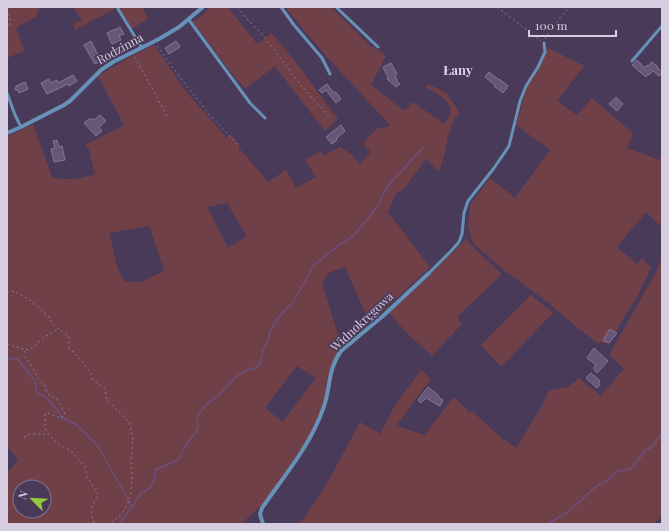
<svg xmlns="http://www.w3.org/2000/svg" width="669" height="531" viewBox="0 0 669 531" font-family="'Playfair Display',serif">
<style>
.green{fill:#704049;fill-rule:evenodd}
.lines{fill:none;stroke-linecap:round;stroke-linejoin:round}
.stream{stroke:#6b507f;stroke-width:1.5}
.building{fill:#675677;stroke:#867597}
.path{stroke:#897d96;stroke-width:1;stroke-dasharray:2 3;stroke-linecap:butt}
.service{stroke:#6891b8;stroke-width:3}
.minor{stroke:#6891b8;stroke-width:4}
.labels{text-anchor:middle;stroke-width:3.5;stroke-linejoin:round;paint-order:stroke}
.street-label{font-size:12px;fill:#d6cde0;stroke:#4a3a59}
.neighbourhood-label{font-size:13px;font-weight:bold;fill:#e1cef4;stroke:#4a3a59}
</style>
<rect width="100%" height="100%" fill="#4a3a59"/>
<path class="green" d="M7,7h37l-7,3v6l-21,12 8,23 -17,7v-33l2,-3 -2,-7z
M73,7h69l6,11 -16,11 -14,-22 -43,23 -2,-6 9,-4z
M210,7h18l29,37 15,-11 33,41 24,34 9,10 -13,13 -9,-11 -41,-54 -30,23 -19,-23 -33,-44 10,-7z
M285,7h46l40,40h3l12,9 -15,29 33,26 9,-9 31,22c17,-21 -3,-27 -19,-37l3,-3 18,9 14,20 -6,6 -7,20 -1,10 -7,23 -13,-13 -22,30 -9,5 -7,18 42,55 -60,56 -25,-56 -17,6 -6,10 17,55 -1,17 -20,65 -11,20 -41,61 -25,23h-234v-51l11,-14 -11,-13v-309l26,-13 19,53c17,4 27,2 43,-3l-6,-24 -4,-5 39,-20 -26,-49 30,-18 26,-13 34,49 39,44 3,-4 9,10v4l29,34 18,-12 10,18 20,-11 -11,-17 15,-9 4,5 8,-5 9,-4 12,9 7,8 11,-12 -8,-8 13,-15 15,-3 -65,-70zM227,203l20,33 -19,12 -21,-41zM149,226l5,13 10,32 -23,11h-15c-12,-11 -11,-34 -17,-49zM297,366l19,12 -33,44 -18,-14zM20,487h24v24h-24z
M548,48l36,18 -27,35 20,14 15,-17 41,35 -6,15 32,12 3,-7v74l-16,-15 -29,35 20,17 5,-6 9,10 -11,23 -31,52h-6l-7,-1 -18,-14 -32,-27 -41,-30 -30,-26 -4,-8 -3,-12 2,-20 20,-27 25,20 35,-48 -34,-25 11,-38z
M466,239l8,9 28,26 -45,43 5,7 -30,32 -24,-22 -19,-21 36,-33z
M662,258v257l-8,9h-355c25,-31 42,-67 61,-102l20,12 14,-27 12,-17 15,-20 10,9 -35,47 29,9 29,-38 16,16 2,-2 28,26 16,11 27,-44 5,-12 3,-2 17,-3 11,-9 22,18 23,-27 -15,-14 47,-83z
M531,295l22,18 -52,54 -20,-22z"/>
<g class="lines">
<path class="stream" d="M7,358l3,1h8l11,15 6,6 2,12 12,8 10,12 2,5 16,8 21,21 34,61 -12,16v1
M132,507l9,-14 9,-5 4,-6 1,-12 16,-7 7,-3 7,-14 5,-6 8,-12 -1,-9 6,-11 9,-8 6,-4 20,-21 9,-5 8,-2 5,-4 3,-14 4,-8 4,-13 6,-10 16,-17 21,-37 21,-17 19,-13 23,-28 7,-15 8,-11 31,-33
M548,524l18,-11 9,-7 20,-19 13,-7 10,-9 13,-2 14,-18 7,-4 10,-14"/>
</g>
<path class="building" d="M120,27l4,7 -5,2 2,4 -9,4 -5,-11 8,-4v1z
M91,41l10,20 -6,3 -11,-19z
M176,41l4,6 -11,7 -4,-6z
M637,60l8,8 2,-3 1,1 4,-4 5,4v1l5,5v1l-3,3 -6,-5 -4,4 -1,-1 -2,3 -14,-12z
M391,63l6,11 -2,3 2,2 -1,1 4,4 -4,3 -9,-8 1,-2 -5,-10z
M489,72l10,8v-1l9,7 -5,7 -9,-7 1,-1 -10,-8z
M73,75l4,6 -8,5 -1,-2 -21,10 -6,-11 8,-4 2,4 6,-3 1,3z
M25,82l3,7 -9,4 -1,-3h-3l1,-3v-1z
M327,84l7,9 2,-1 5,7 -5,4 -10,-13 -4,3 -3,-3z
M616,97l7,7 -6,7 -8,-7z
M100,115l6,6 -7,6 3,4 -6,5 -12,-13 6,-5 2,2 2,-1v1z
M341,125l4,6 -9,8 1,1 -5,4 -6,-7z
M57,140l2,7 3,-1 3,14 -11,2 -3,-13 4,-1 -2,-7z
M610,329l7,4 -8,10 -6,-3z
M594,348l14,13 -11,12 -4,-5 3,-3 -9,-7z
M591,373l9,8 -2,2 2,1 -3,4 -11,-10z
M428,387l11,9 -1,1 5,3 -3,6 -14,-8 -5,5 -3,-3z"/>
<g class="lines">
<path class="path" d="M238,7l8,11 18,18 36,48 31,35
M497,7l44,34
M7,9c3,7 5,14 0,20
M545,39l2,-4 22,-28
M157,46l29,39 23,29 30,32
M135,57l33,61
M7,293l2,-1 5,-1 16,9 18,16 4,7 7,6 10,7v12l12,12 11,15 1,5 12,9 2,11 22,22 4,16 -2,21 1,17 -1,16 -3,11 -4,8 -14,13
M7,344l18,6c0,1 0,2 0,4 0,3 3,6 5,9 4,7 7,17 15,22 1,7 4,12 11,13 3,4 8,13 9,17l-5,3 -12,-5 -3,1v14l3,6 11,10 13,8 9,10 4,5 2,9 5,9 6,7c-1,7 -6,13 -7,19 0,4 3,9 3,13
M26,350l6,-2 12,-11 14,-8
M24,437l6,-3h18"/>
<path class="service" d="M281,7l13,18 28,33 8,16
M336,7l42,40
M118,9l24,39
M189,20l61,83 15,15
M632,61l30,-35
M7,93l8,22 6,12
M429,273l22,-22 8,-9 3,-8 2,-21 4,-12 26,-33 15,-22 11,-45 6,-15 12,-19 7,-15 -1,-9"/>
<path class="minor" d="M7,133l14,-6 43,-22 6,-4 31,-31 12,-8 46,-23 20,-12 24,-20
M263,524l-3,-10 2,-6c22,-32 48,-62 61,-99 8,-20 4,-39 18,-58l43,-36 45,-42"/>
</g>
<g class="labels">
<g class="street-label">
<text transform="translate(120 49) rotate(-29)" y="4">Rodzinna</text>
<text transform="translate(362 322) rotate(-43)" y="4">Widnokręgowa</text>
</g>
<g class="neighbourhood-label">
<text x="458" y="75">Łany</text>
</g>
</g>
<rect width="669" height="531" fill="none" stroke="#d6cde0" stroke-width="16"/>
<g transform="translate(32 499) rotate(294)"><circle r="19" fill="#4a3a59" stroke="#82758f"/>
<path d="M0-3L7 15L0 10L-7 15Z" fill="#97cc38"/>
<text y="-6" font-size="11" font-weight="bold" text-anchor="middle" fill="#d6cde0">N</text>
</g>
<path d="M529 30v6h87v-6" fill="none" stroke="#d6cde0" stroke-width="2"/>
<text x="535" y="30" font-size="12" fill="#d6cde0" stroke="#4a3a59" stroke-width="3" paint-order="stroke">100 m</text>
</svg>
